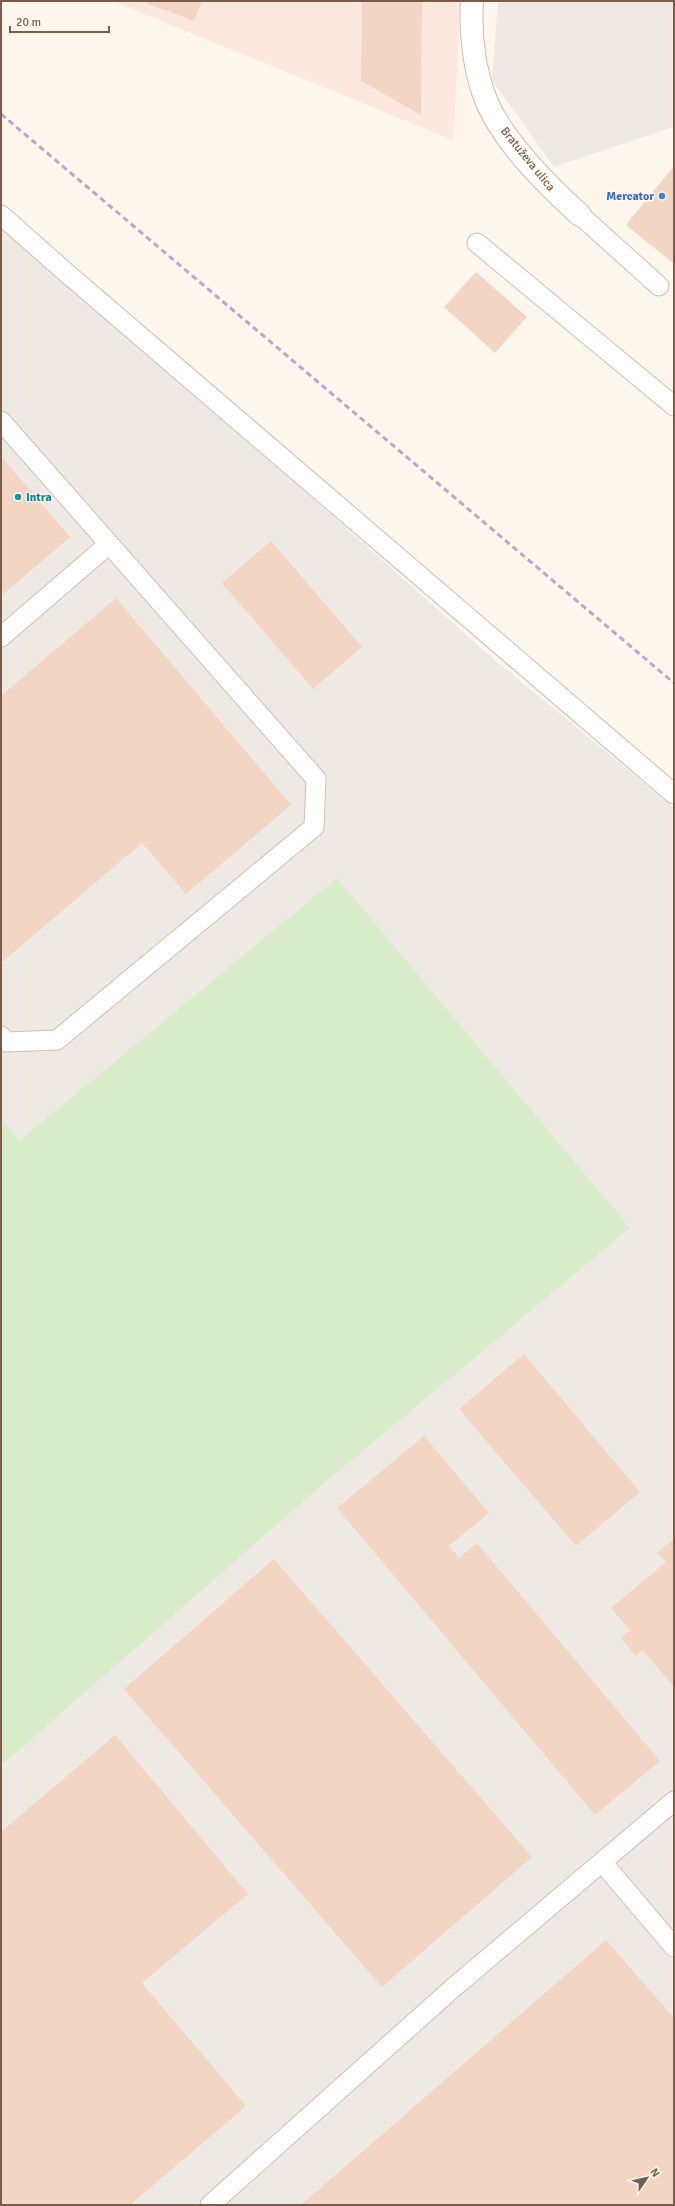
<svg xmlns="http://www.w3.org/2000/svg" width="675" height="2206" viewBox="0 0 675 2206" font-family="Signika,sans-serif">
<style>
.commercial{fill:#fde8e0}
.industrial{fill:#efe9e4}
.green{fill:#d8ecc9}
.building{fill:#f3d5c3}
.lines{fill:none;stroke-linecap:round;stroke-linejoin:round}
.lane-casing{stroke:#d1beb0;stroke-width:21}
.street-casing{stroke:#d1beb0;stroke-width:24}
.lane{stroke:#fff;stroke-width:19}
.street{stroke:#fff;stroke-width:22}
.rail{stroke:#b9a8c9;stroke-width:3;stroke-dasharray:6 4;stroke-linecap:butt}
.shop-dot{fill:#3f7fe0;stroke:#fffaf3;stroke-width:1.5}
.culture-dot{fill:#0f9aa8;stroke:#fffaf3;stroke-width:1.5}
.labels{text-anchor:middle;stroke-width:3;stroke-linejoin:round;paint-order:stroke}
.street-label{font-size:12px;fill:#7a5c4d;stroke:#fffaf3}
.shop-label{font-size:12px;font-weight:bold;fill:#366cbe;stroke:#fffaf3;text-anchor:end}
.culture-label{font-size:12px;font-weight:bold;fill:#0d838f;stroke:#fffaf3;text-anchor:start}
</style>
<rect width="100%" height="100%" fill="#fdf6ec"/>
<path class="commercial" d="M112,1h349l-8,139z"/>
<path class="industrial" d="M498,1h176v126l-120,40 -62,-87z
M1,220l483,431 190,157v1397h-673z"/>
<path class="green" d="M337,878l293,350 -309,258 -320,280v-647l19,21z"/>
<path class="building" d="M141,1h61l-8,20z
M362,1h60l-1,114 -60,-34z
M674,166v98l-48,-39z
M476,272l51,45 -32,36 -51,-46z
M1,456l69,81 -69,59z
M271,541l91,106 -49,42 -91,-106z
M116,598l175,207 -105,89 -44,-51 -141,120v-267z
M524,1354l116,138 -64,54 -117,-137z
M424,1436l65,77 -40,33 10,12 18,-15 183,218 -65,54 -258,-307z
M674,1539v148l-31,-37 -7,6 -15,-18 9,-8 -19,-22 55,-46 -9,-10z
M274,1559l258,298 -150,130 -258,-298z
M115,1735l133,159 -106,89 104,123 -116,99h-129v-373z
M606,1940l68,78v187h-373z"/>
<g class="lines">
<defs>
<path id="lane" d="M1,215l61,54 612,525
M580,215l79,71
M477,243l197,163
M1,421l315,358 -2,48 -257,213 -51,2 -5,-6
M1,637l108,-93
M602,1862l72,85
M210,2205l243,-217 221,-187"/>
<path id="street" d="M472,1c-2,32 2,69 14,99 17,42 61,85 94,115"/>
</defs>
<use href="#lane" class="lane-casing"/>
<use href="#street" class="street-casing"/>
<use href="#lane" class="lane"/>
<use href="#street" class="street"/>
<path class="rail" d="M1,114l673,569"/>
</g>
<circle class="shop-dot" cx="662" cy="196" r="4"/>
<circle class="culture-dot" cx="18" cy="497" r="4"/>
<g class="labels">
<g class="street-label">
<text transform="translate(528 159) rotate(51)" y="4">Bratuževa ulica</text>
</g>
<g class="shop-label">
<text x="654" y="200">Mercator</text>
</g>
<g class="culture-label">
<text x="26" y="501">Intra</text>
</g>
</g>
<rect width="675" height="2206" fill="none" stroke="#7a5c4d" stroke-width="4"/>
<g transform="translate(647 2178) rotate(56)" stroke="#fffaf3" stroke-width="3" paint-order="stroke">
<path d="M0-3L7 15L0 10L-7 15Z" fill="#7a5c4d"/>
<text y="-6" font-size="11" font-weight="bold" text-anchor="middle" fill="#7a5c4d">N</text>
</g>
<path d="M10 26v6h99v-6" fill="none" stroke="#7a5c4d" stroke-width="2"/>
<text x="16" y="26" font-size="12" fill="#7a5c4d" stroke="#fffaf3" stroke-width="3" paint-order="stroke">20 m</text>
</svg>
